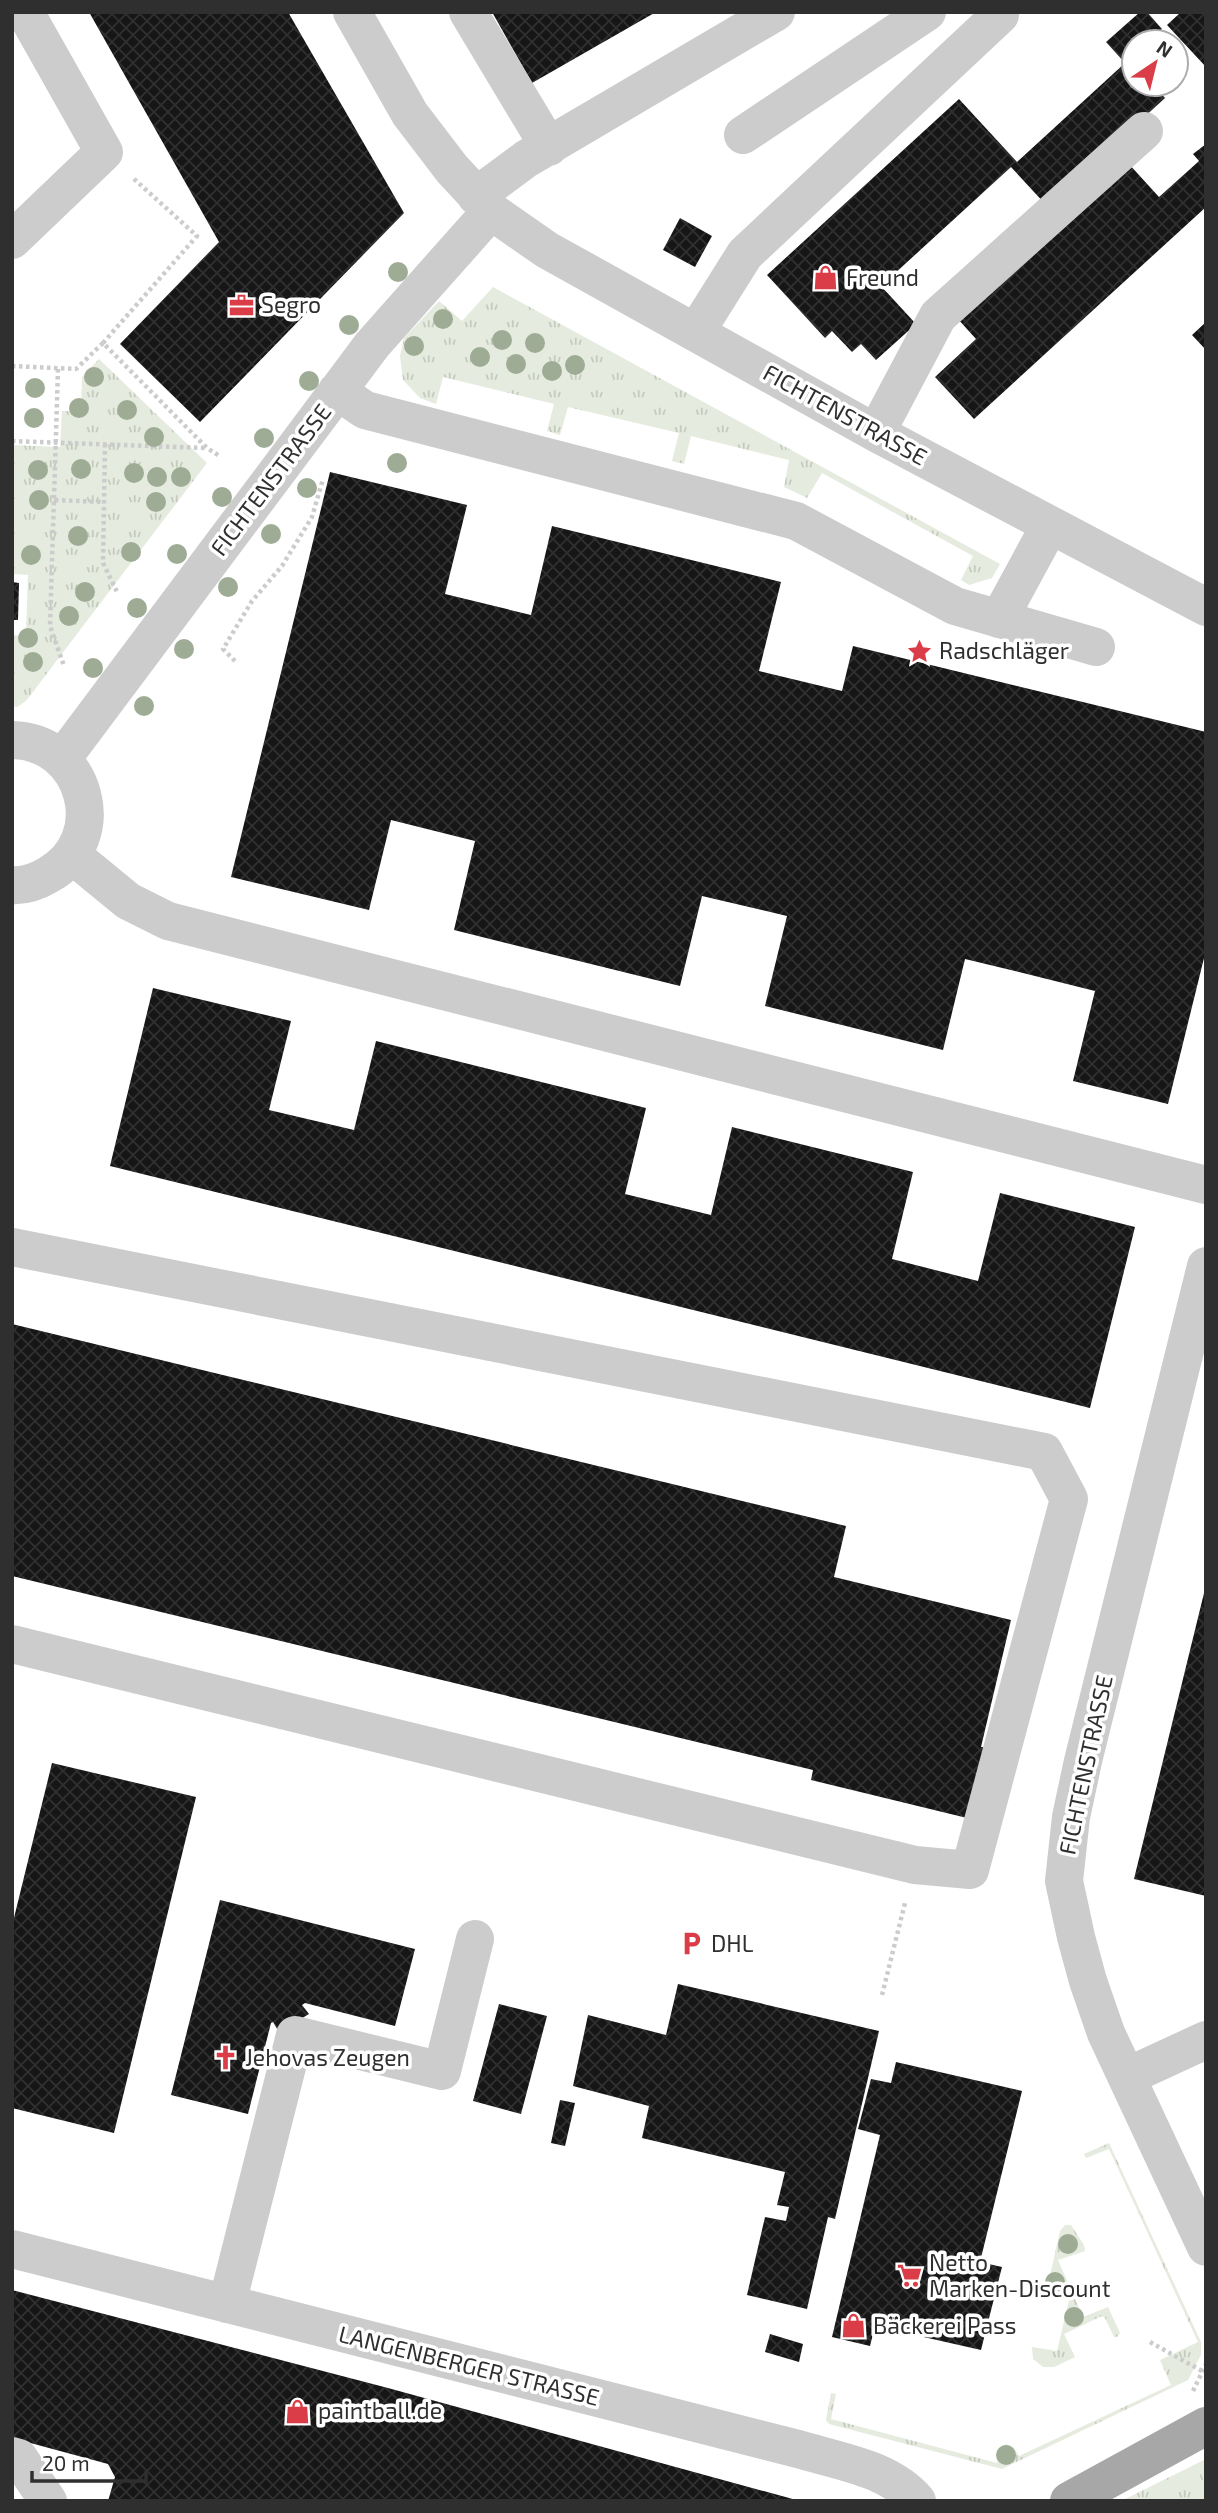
<svg xmlns="http://www.w3.org/2000/svg" width="1218" height="2513" viewBox="0 0 1218 2513" font-family="'Exo 2',sans-serif">
<style>
.grass{fill:url(#grass-tufts)}
.building{fill:url(#building-cross-hatch)}
.lines{fill:none;stroke-linecap:round;stroke-linejoin:round}
.path{stroke:#ccc;stroke-width:4.5;stroke-dasharray:3.5 3.5;stroke-linecap:butt}
.minor{stroke:#ccc;stroke-width:38}
.major{stroke:#a7a7a7;stroke-width:38}
.tree{fill:#9fac95}
.labels{text-anchor:middle;stroke-width:7;stroke-linejoin:round;paint-order:stroke}
.poi-label{font-size:23px;fill:#2f2f2f;stroke:#fff;text-anchor:start}
.street-label{font-size:23px;fill:#2f2f2f;stroke:#fff}
</style>
<defs>
<pattern id="grass-tufts" width="24" height="20" patternUnits="userSpaceOnUse" patternTransform="scale(1.75)"><rect width="24" height="20" fill="#e5ebde"/><path d="M3 7l-1-3M5 7V3M7 7l1-3M15 17l-1-3M17 17v-4M19 17l1-3" fill="none" stroke="#c5cabf"/></pattern>
<pattern id="building-cross-hatch" width="8" height="8" patternUnits="userSpaceOnUse" patternTransform="scale(1.75)"><rect width="8" height="8" fill="#161616"/><path d="M0 0l8 8M0 8l8-8" fill="none" stroke="#303030"/></pattern>
</defs>
<rect width="100%" height="100%" fill="#fff"/>
<path class="grass" d="M493,287l507,277 -8,14 -23,7 -8,-5 12,-24 -151,-83 -15,25 -23,-11 5,-27 -98,-24 -7,28 -12,-3 7,-28 -111,-26 -8,28 -13,-4 7,-27 -111,-27 -7,27 -16,-6 -17,-18 -3,-24 4,-18 35,-37 23,20z
M99,359l108,104 -181,238 -9,6 -5,-1v-71l14,1 2,-61 -16,-1v-129l48,2 2,-36h19l1,-34z
M1109,2143l92,199v13l-13,25 -186,89 -173,-45 -3,-4 5,-27 5,1 -5,25 166,44 3,-15 6,-4 7,3 6,9 152,-71 -11,-25 38,-18 -89,-193 -23,9 -2,-4z
M1065,2225h6l13,20 1,6 -27,9 25,57 25,-10 12,26 -3,4h-3l-9,-19 -3,-2 -38,18 11,23 -21,10h-11l-10,-8 -1,-12 25,4 13,-55 -23,-7 13,-58z
M1206,2459v42h-85z"/>
<path class="building" d="M89,12h199l116,201 -204,209 -80,-78 99,-102z
M492,12h164l-124,71z
M1140,12h7l15,17 -14,13h-14v13l-4,4 4,5v20h19l12,14 -118,108 -36,-39 -130,119 35,38 -40,36 -15,-16 -9,8 -20,-21 -7,7 -58,-63 192,-176 58,63 108,-99 -19,-21z
M1181,12h25v55l-39,-42z
M1206,144v63l-232,212 -39,-42 41,-38 -19,-21 171,-155 31,34 40,-36 -6,-7z
M680,218l32,18 -17,31 -32,-17z
M1206,322v28l-14,-15z
M330,472l137,33 -22,89 86,21 21,-89 229,56 -22,89 83,20 11,-45 353,86v218l-38,154 -95,-23 22,-90 -64,-16 -66,-16 -22,91 -178,-44 22,-90 -85,-20 -22,90 -226,-56 21,-89 -84,-21 -22,90 -138,-33z
M12,582l7,1 -1,37h-6z
M153,988l138,33 -22,89 85,20 22,-89 270,67 -21,86 86,21 21,-88 181,45 -21,87 86,22 22,-88 135,34 -45,181 -980,-242z
M12,1324l834,202 -12,51 177,43 -30,127h3l-17,71 -156,-38 2,-10 -801,-194z
M1205,1589h1v307l-72,-17z
M52,1763l144,34 -82,336 -102,-25v-182z
M220,1900l195,49 -20,77 -90,-23 -3,2 7,9 -30,18 -6,-10 -2,1 -23,91 -77,-19z
M678,1984l201,47 -44,188 -7,-2 -21,92 -60,-14 18,-78 21,4 3,-14 -12,-2 8,-33 -143,-34 7,-32 -76,-20 15,-71 78,20z
M499,2004l48,12 -26,98 -48,-13z
M896,2062l126,29 -42,171 22,5 -21,83 -106,-24 -5,20 -38,-9 48,-202 -22,-6 13,-50 20,4z
M560,2100l15,3 -10,43 -14,-3z
M12,2290l376,98 412,113h-692l7,-24 -7,-13 -96,-26z
M770,2334l33,10 -4,18 -34,-10z"/>
<g class="lines">
<path class="path" d="M103,343l94,-107 -64,-58
M12,366l64,3 27,-26 104,105 14,9
M58,369l-8,257 14,40
M12,441l194,7
M105,444l-2,119 15,31
M55,500l49,2
M235,661l-12,-12 29,-48 30,-35 30,-49 11,-38
M882,1995l23,-92
M1150,2342l52,29
M1193,2391l13,-27"/>
<path class="minor" d="M352,12l58,102 42,55 39,42 56,39 329,183 330,174
M468,12l81,135
M743,135l184,-123
M476,196l50,-37 250,-147
M12,240l92,-88 -79,-140
M696,332l49,-78 255,-239 -4,-3
M337,391l28,19 431,111 159,85 141,41
M876,433l62,-117 206,-185
M999,619l51,-94
M12,740c74,1 101,99 36,135 -10,6 -23,11 -36,10
M62,759l310,-414 119,-134
M72,855l56,46 40,20 1038,264
M12,1247l1032,205 25,47 -99,371 -55,-5 -903,-221
M1206,1266l-123,495 -12,56 -7,64 12,56 12,44 18,52 100,214
M1128,2076l78,-36
M12,2249l786,200c40,12 91,19 119,52
M227,2304l68,-269 147,36 33,-132
M12,2456l7,2 29,43"/>
<path class="major" d="M1069,2501l137,-75"/>
</g>
<g class="tree">
<circle cx="398" cy="272" r="10"/>
<circle cx="443" cy="319" r="10"/>
<circle cx="349" cy="325" r="10"/>
<circle cx="502" cy="340" r="10"/>
<circle cx="535" cy="343" r="10"/>
<circle cx="414" cy="346" r="10"/>
<circle cx="480" cy="357" r="10"/>
<circle cx="516" cy="364" r="10"/>
<circle cx="575" cy="365" r="10"/>
<circle cx="552" cy="371" r="10"/>
<circle cx="94" cy="377" r="10"/>
<circle cx="309" cy="381" r="10"/>
<circle cx="35" cy="388" r="10"/>
<circle cx="79" cy="408" r="10"/>
<circle cx="127" cy="410" r="10"/>
<circle cx="34" cy="418" r="10"/>
<circle cx="154" cy="437" r="10"/>
<circle cx="264" cy="438" r="10"/>
<circle cx="397" cy="463" r="10"/>
<circle cx="81" cy="469" r="10"/>
<circle cx="38" cy="470" r="10"/>
<circle cx="134" cy="473" r="10"/>
<circle cx="157" cy="477" r="10"/>
<circle cx="181" cy="477" r="10"/>
<circle cx="307" cy="488" r="10"/>
<circle cx="222" cy="497" r="10"/>
<circle cx="39" cy="500" r="10"/>
<circle cx="156" cy="502" r="10"/>
<circle cx="271" cy="534" r="10"/>
<circle cx="78" cy="536" r="10"/>
<circle cx="131" cy="552" r="10"/>
<circle cx="177" cy="554" r="10"/>
<circle cx="31" cy="555" r="10"/>
<circle cx="228" cy="587" r="10"/>
<circle cx="85" cy="592" r="10"/>
<circle cx="137" cy="608" r="10"/>
<circle cx="69" cy="616" r="10"/>
<circle cx="28" cy="638" r="10"/>
<circle cx="184" cy="649" r="10"/>
<circle cx="33" cy="662" r="10"/>
<circle cx="93" cy="668" r="10"/>
<circle cx="144" cy="706" r="10"/>
<circle cx="1068" cy="2244" r="10"/>
<circle cx="1055" cy="2282" r="10"/>
<circle cx="1074" cy="2317" r="10"/>
<circle cx="1006" cy="2455" r="10"/>
</g>
<defs>
<symbol id="shop-bare" viewBox="-9 -9 18 18"><path d="M-5-2.5h2.3a2.7 3.5 0 0 1 5.4 0H5L5.5 6h-11ZM-1.5-2.5h3a1.5 2.3 0 0 0-3 0Z" fill="#da3d47" stroke="#fff" stroke-width="2.5" paint-order="stroke"/></symbol>
<symbol id="office-bare" viewBox="-9 -9 18 18"><path d="M-6-3h4V-5.5h4V-3h4V5H-6ZM-1-4.5V-3h2v-1.5ZM-6 0V1H6V0Z" fill="#da3d47" stroke="#fff" stroke-width="2.5" paint-order="stroke"/></symbol>
<symbol id="sight-bare" viewBox="-9 -9 18 18"><path d="M0-6L1.8-2.2L6-1.7L2.9 1.2L3.7 5.4L0 3.3L-3.7 5.4L-2.9 1.2L-6-1.7L-1.8-2.2Z" fill="#da3d47" stroke="#fff" stroke-width="2.5" paint-order="stroke"/></symbol>
<symbol id="parking-bare" viewBox="-9 -9 18 18"><path d="M-3.5-5.5H1a3.5 3.5 0 0 1 0 7H-1V5.5H-3.5ZM-1-3.4V-.6H.8a1.4 1.4 0 0 0 0-2.8Z" fill="#da3d47" stroke="#fff" stroke-width="2.5" paint-order="stroke"/></symbol>
<symbol id="church-bare" viewBox="-9 -9 18 18"><path d="M-1.2-6h2.4v3.5h3.3v2.4h-3.3V6h-2.4V-.1h-3.3v-2.4h3.3Z" fill="#da3d47" stroke="#fff" stroke-width="2.5" paint-order="stroke"/></symbol>
<symbol id="supermarket-bare" viewBox="-9 -9 18 18"><path d="M-6-5.5h2.5l.6 2H6L4.5 2H-2.5L-4.4-4H-6ZM-1.5 3.2a1.3 1.3 0 1 0 .1 0ZM3 3.2a1.3 1.3 0 1 0 .1 0Z" fill="#da3d47" stroke="#fff" stroke-width="2.5" paint-order="stroke"/></symbol>
</defs>
<g fill-rule="evenodd">
<use href="#shop-bare" x="808" y="260" width="35" height="35"/>
<use href="#office-bare" x="224" y="288" width="35" height="35"/>
<use href="#sight-bare" x="902" y="634" width="35" height="35"/>
<use href="#parking-bare" x="674" y="1926" width="35" height="35"/>
<use href="#church-bare" x="208" y="2040" width="35" height="35"/>
<use href="#supermarket-bare" x="892" y="2258" width="35" height="35"/>
<use href="#shop-bare" x="836" y="2308" width="35" height="35"/>
<use href="#shop-bare" x="280" y="2394" width="35" height="35"/>
</g>
<g class="labels">
<g class="poi-label">
<text x="846" y="286">Freund</text>
<text x="261" y="313">Segro</text>
<text x="939" y="659">Radschläger</text>
<text x="711" y="1952">DHL</text>
<text x="245" y="2066">Jehovas Zeugen</text>
<text x="929" y="2271">Netto<tspan x="929" dy="26">Marken-Discount</tspan></text>
<text x="873" y="2334">Bäckerei Pass</text>
<text x="318" y="2419">paintball.de</text>
</g>
<g class="street-label">
<text transform="translate(845 415) rotate(29)" y="8">FICHTENSTRASSE</text>
<text transform="translate(271 480) rotate(-53)" y="8">FICHTENSTRASSE</text>
<text transform="translate(1086 1765) rotate(-78)" y="8">FICHTENSTRASSE</text>
<text transform="translate(469 2366) rotate(14)" y="8">LANGENBERGER STRASSE</text>
</g>
</g>
<rect width="1218" height="2513" fill="none" stroke="#2f2f2f" stroke-width="28"/>
<g transform="translate(1155 63) rotate(35)"><circle r="33" fill="#ffffff" stroke="#acacac" stroke-width="2"/>
<path d="M0-5L12 26L0 18L-12 26Z" fill="#da3d47"/>
<text y="-10" font-size="19" font-weight="bold" text-anchor="middle" fill="#2f2f2f">N</text>
</g>
<path d="M32 2471v10h114v-10" fill="none" stroke="#2f2f2f" stroke-width="3.5"/>
<text x="42" y="2471" font-size="21" fill="#2f2f2f" stroke="#ffffff" stroke-width="5" paint-order="stroke">20 m</text>
</svg>
